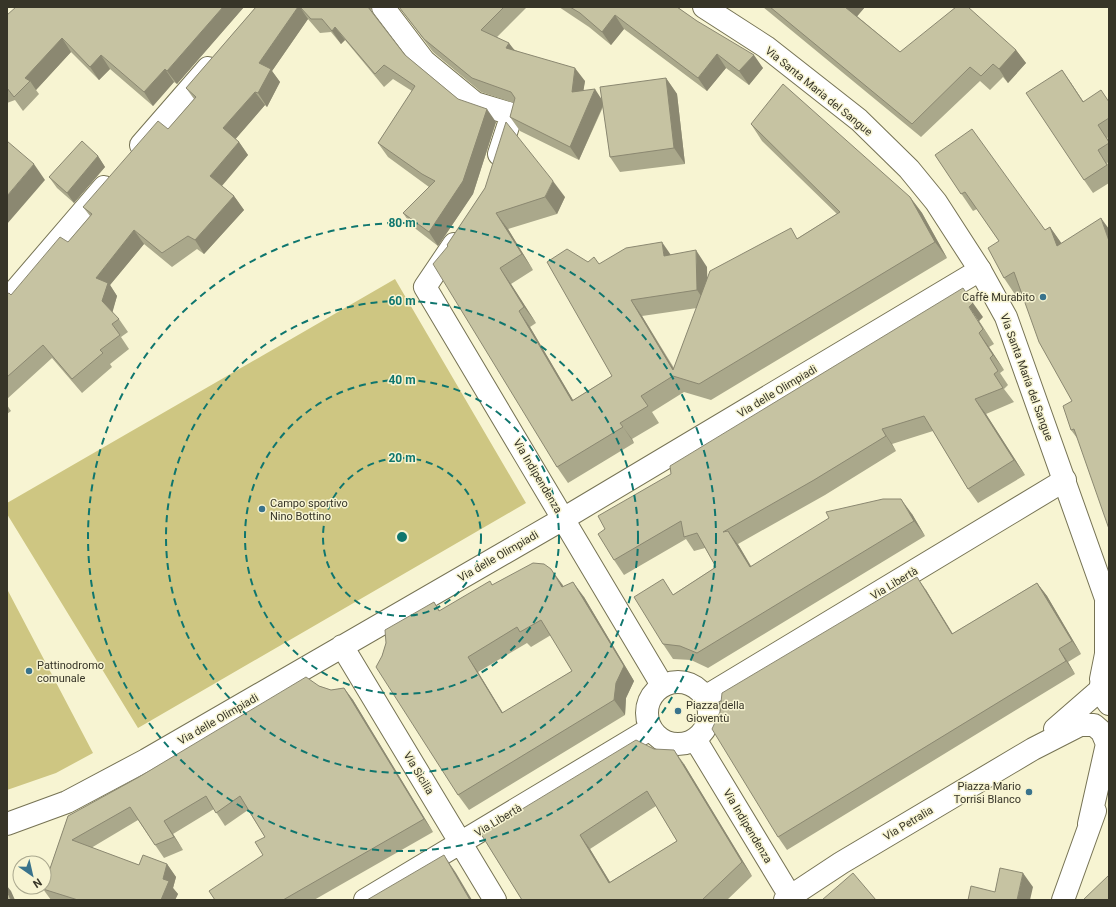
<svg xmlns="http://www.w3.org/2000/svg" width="1116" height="907" viewBox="0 0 1116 907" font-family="Roboto,sans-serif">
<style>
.green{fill:#cec682}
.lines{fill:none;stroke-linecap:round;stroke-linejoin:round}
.street-casing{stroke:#767354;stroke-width:24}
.secondary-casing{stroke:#767354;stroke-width:24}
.street{stroke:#fff;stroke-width:22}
.secondary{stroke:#fff;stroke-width:22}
.wall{fill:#aaa88b;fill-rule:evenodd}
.shaded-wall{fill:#8b8871}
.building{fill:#c6c3a2;stroke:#8b8871;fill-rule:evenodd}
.ring{fill:none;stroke:#0f766e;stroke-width:2;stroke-dasharray:7 5}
.poi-dot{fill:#39738c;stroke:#f7f4d2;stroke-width:1.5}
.labels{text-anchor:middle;stroke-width:3;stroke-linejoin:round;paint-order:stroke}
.street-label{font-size:11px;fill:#373528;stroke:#f7f4d2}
.poi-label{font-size:11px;fill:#373528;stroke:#f7f4d2;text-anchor:start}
.centre{fill:#0f766e;stroke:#f7f4d2;stroke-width:2}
.ring-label{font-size:12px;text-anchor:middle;font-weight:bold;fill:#0f766e;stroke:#f7f4d2;stroke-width:3;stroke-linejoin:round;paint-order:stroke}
</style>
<rect width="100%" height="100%" fill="#f7f4d2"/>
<path class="green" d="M395,279l131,224 -388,225 -131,-214v-11z
M7,589l86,164 -37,20 -49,17z"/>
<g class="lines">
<defs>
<path id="street" d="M383,7l41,54 51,42 37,11 -13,40
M141,145l67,-77
M454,244l-29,43 237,398
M7,300l97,-113
M342,646l153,254
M647 713a31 31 0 1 1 62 0a31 31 0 1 1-62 0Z
M705,697l360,-217
M1055,729l46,-40
M695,739l95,157
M7,824l60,-22 79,-42 417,-241 417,-249
M365,900l285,-171
M785,900l56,-37 192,-114 47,-24h14l8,7 5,12 -18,80
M1063,900l32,-89"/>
<path id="secondary" d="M704,7l62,40 93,73 50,49 27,33 44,68 26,47 103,290
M1109,667c-12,11 -9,26 0,37
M1101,679l5,-25v-52"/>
</defs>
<use href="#street" class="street-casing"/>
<use href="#secondary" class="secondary-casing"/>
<use href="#street" class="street"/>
<use href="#secondary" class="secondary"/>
</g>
<path class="wall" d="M244,7l-67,77 -3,-2 -21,24 -43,-37 -11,11 -28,-28 -35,38 3,4 -16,17 -8,-11 -8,3v-88z
M256,7h115l1,5 33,43 53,44 38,23 -23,72 -35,52 -26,-20 -9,-13 26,-26 -41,-30 -10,-14 34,-52 -19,-12 -9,8 -39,-47 -4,4 -10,-12 -11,1 -12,-14 -36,52 8,11 -13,25 -2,-2 -30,34 4,3 9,13 -26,31 12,10 10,14 -40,44 -7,-5 -25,18 -28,-23 -34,41 7,11 -5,16 7,7 9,13 -7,5 8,12 -19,15 2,3 -30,26 -30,-35 -45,41v-105l4,1 57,-53 22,-26 -7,-9 85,-78 26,-30 -8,-11z
M399,7h128l-30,30 18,13 70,31 -2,10 19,8 64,-21 11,16 8,70 -65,8 -10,-15 -7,-50 -24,53 -59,-29 -10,-14 4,-14 -33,-11 -48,-40z
M559,7h118l86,61 -14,17 -23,-17 -19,23 -83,-62 -13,16 -22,-18z
M763,7h102l-8,9 43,36 116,-2 10,13 -18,20 -5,-6 -13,13 -10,-9 -59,56z
M1062,70l21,31h26v36l-2,1 2,3v21l-2,1 2,3v17l-16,10 -9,-13z
M751,124l159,73 12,16 25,45 -236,142 -27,-8 -32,20 7,11 -27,16 2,4 -66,40 -11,-16 -110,-222 38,-57 80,9 -8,17 -49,15 25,41 -22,14 25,39 -6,4 43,73 39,-24 -24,-114 11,2 71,-9 37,12v12l91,-41 39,-24 -75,-73zM697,308l-23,60 -32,-52z
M935,155l110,75 5,-3 11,16 16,195 -6,-8 1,-29 -51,-109 -5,4 -12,-18 -5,-37 -22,-32 -4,2z
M98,156l7,11 -31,36 -17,-15 -8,-11z
M983,317l-4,4 15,23 -5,3 15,23 -4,3 8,12 -4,4 10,13 -28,12 39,61 -47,28 -10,-14 -35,-58 -41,13 4,7 -71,44 -87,49 13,22 161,-52 13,22 -217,132 -17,-8 -18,-1 -10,-15 11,-50 42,-27 -11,-19 -11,3 -8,-12 -62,36 -10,-15z
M7,405l4,6 -4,3z
M1037,583l10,13 34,58 -13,8 7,12 -288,176 -9,-13 148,-247 26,44z
M562,584l1,2 21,11 50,84 -8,17 -1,17 -156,95 -11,-15 -76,-139 4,-13 48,-41 6,9 52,-26zM551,635l21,36 -69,42 -25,-41 49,-29 4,4z
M319,686l12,4 13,-2 9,12 80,132 -119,68h-99l48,-45 2,-18 -17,-27 -23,16 -11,-17 -41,25 10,16 -19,8 -26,-38 -47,28 48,17 28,-1 9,13 -3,11 5,6 -3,6h-124l-8,-11 25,-73z
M684,764l68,112 -25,24h-205l-41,-66zM656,806l21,35 -67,41 -20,-33z"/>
<path class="shaded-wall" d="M223,7h21l-67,77 -10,-13z
M298,7h2l8,12 -36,52 8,11 -13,25 -9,-14 1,-30z
M845,7h20l-11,13z
M615,15l9,14 -13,16 -9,-13z
M335,27l10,13 -4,4 -9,-13z
M62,38l9,14 -35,38 -6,-9 -5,-3z
M509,43l10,13 -13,-8z
M1016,50l10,13 -18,20 -9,-14z
M717,54l9,14 -19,23 -9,-13z
M101,55l9,14 -11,11 -9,-13z
M754,55l9,13 -14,17 -10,-14z
M575,68l10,13 -4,25 -9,-14z
M165,69l9,13 -21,24 -9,-14z
M1062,70l9,13 21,32 -9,-13z
M666,78l11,16 8,70 -11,-16z
M595,89l9,14 -25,57 -9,-13z
M255,92l10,13 -32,37 -10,-14z
M487,109l9,13 -23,72 -35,52 -9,-14z
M239,142l9,13 -29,34 -9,-13z
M98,156l7,11 -31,36 -7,-10z
M34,164l11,16 -38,44v-28z
M553,181l12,16 -8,17 -12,-17z
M234,196l10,14 -40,44 -9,-14z
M910,197l12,16 25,45 -12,-16z
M496,213l12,16 25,41 -11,-16z
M1101,218l8,11v12z
M1050,227l12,17 -5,2z
M134,230l10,14 -34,41 7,11 -5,18 -10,-13 -6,-23z
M662,242l11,16 -9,-2z
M696,250l11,17 1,39 -11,-16z
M500,268l11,16 25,39 -12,-16z
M631,300l11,16 37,62 -6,-8z
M973,303l10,14 -4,4 15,23 -25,-37z
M519,311l11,16 53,90 -11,-16z
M979,333l10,14 15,23 -11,-15z
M975,399l11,15 39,61 -11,-15z
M620,423l12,16 2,4 -11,-16z
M882,429l10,15 4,7 -10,-15z
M901,499l11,15 13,22 -11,-15z
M728,531l11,15 21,36 -10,-15z
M551,569l11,15 10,18 -10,-15z
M917,577l9,13 35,57 -9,-13z
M573,582l11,15 50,84 -8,17 -1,17 -11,-15z
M1037,583l10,13 34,58 -9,-13z
M1059,649l9,13 7,12 -9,-13z
M468,657l10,15 34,56 -10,-15z
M344,688l9,12 80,132 -9,-13z
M674,750l10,14 68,112 -10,-14z
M164,821l9,13 10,16 -9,-13z
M580,835l10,14 29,48 -10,-14z
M444,855l12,18 16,27h-2z
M167,864l9,13 -3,11 5,6 -3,6h-14l2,-21z
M1023,873l10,14 -3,13h-13z
M7,886l4,5 4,9h-4l-4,-9z"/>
<path class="building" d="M16,7h207l-56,64 -2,-2 -21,23 -43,-37 -11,12 -28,-29 -37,40 5,3 -16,16 -7,-9v-73z
M256,7h42l-39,56 12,6 -13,24 -3,-1 -32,36 16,14 -29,34 24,20 -39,44 -7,-4 -26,17 -28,-23 -38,48 12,5 -6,18 17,18 -7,5 8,11 -20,15 3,3 -31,26 -29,-34 -36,32v-83l2,-1 2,2 49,-58 8,5 24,-28 -9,-7 75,-86 10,8 28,-32 -10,-9z
M300,7h68l37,48 53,44 29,10 -24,72 -34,51 -26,-19 32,-32 -13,-7 -44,-31 37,-57 -31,-21 -9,9 -40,-47 -3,4 -10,-12h-11z
M399,7h105l-23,23 28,13 -3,5 69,20 -3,24 23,-3 -25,58 -60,-30 5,-19 -4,-6 -39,-14 -48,-39z
M570,7h107l20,14 57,34 -15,16 -22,-17 -19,24 -83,-63 -13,17 -22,-19z
M770,7h75l55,45 56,-45h12l48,43 -17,19 -6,-5 -12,12 -11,-9 -58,57z
M1062,70l21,32 18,-12 8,12v16l-11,7 11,17v1l-11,7 9,15 -23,15 -58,-87z
M666,78l8,70 -64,9 -10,-70z
M783,84l127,113 25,45 -236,142 -26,-8 -32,20 7,10 -28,17 3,4 -66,40 -124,-203 15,-18 -1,-1 38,-57 21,-66 47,59 -8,16 -49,16 26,41 -22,14 24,39 -5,4 53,90 40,-25 -65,-114 20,-13 21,13 6,-5 5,7 27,-16 36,-6 2,14 32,-6 1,40 -66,10 42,70 37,-99 81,-43 6,11 43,-27 -89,-88z
M972,129l73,101 5,-3 7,19 44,-28 8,23v288l-35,-100 -3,1 -8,-24 9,-5 -33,-59 -25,-70 -10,6 -16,-30 11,-7 -34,-49 -4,2 -26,-39z
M7,141l27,23 -27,32z
M82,141l16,15 -31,37 -18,-16z
M963,288l10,15 -4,4 14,22 -4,4 14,22 -3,3 8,13 -4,3 9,14 -28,11 39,61 -46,29 -44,-73 -42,13 4,7 -72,44 -91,52 5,-1 22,36 79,-49 -3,-6 57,-13h18l13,22 -217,132 -17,-7 -17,-2 -29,-47 29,-18 10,16 43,-28 -19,-34 -13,4 -3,-16 -67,39 -16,-26 7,-5 -7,-13 73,-42 -1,-8z
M533,563l11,1 7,5 11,18 11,-5 51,84 -8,17 -2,17 -156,95 -82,-128 6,-11 4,-13 -1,-13 49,-28 5,9 51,-30 2,4zM541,620l31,51 -70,42 -34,-56 49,-30 3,5z
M917,577l35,57 85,-51 35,58 -13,8 7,12 -288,176 -66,-108 8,-17 2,-19z
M306,677l13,9 12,4 13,-2 80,131 -141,81h-68l-6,-9 54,-36 -8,-13 10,-5 -25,-41 -24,17 -10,-17 -42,25 10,16 -19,8 -25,-38 -58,33 67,25 4,-10 24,9 -4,15 6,2 -8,19h-83l-35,-11 25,-73 71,-39z
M636,740l18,9 20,1 68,112 -40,38h-180l-41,-66zM647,791l30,50 -68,42 -29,-48z
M444,855l26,45h-103z
M1000,868l23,5 -6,27h-49l3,-14 24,6z
M853,873l23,27h-54z
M1109,875v25h-26z
M7,891l4,9h-4z"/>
<g class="ring">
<circle cx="402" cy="537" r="79"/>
<circle cx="402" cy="537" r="157"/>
<circle cx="402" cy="537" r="236"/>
<circle cx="402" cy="537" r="314"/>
</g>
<g class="poi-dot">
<circle cx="1043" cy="297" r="4"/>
<circle cx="262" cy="509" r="4"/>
<circle cx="29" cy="671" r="4"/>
<circle cx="678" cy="711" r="4"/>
<circle cx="1029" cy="792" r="4"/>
</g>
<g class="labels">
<g class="street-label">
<text transform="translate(819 91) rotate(39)" y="4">Via Santa Maria del Sangue</text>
<text transform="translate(1027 377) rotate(70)" y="4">Via Santa Maria del Sangue</text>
<text transform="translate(777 391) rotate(-31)" y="4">Via delle Olimpiadi</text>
<text transform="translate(538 476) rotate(59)" y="4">Via Indipendenza</text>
<text transform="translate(498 556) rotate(-30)" y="4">Via delle Olimpiadi</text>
<text transform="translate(894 583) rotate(-31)" y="4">Via Libertà</text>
<text transform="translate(218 719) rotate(-30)" y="4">Via delle Olimpiadi</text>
<text transform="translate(419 773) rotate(59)" y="4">Via Sicilia</text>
<text transform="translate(498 820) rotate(-31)" y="4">Via Libertà</text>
<text transform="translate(908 823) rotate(-31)" y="4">Via Petralia</text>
<text transform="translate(748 826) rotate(59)" y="4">Via Indipendenza</text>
</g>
<g class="poi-label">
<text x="1035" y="301" text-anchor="end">Caffè Murabito</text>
<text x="270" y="507">Campo sportivo<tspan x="270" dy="13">Nino Bottino</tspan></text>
<text x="37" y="669">Pattinodromo<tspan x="37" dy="13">comunale</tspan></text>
<text x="686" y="709">Piazza della<tspan x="686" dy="13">Gioventù</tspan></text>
<text x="1021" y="790" text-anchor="end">Piazza Mario<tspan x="1021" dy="13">Torrisi Blanco</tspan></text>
</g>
</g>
<circle cx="402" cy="537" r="6" class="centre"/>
<g class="ring-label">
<text x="402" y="227">80 m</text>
<text x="402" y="305">60 m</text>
<text x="402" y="384">40 m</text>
<text x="402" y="462">20 m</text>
</g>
<rect width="1116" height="907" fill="none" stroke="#373528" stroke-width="16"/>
<g transform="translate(32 875) rotate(146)"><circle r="19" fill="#f7f4d2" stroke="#aaa88e"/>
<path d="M0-3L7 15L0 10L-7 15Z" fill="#39738c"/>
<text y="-6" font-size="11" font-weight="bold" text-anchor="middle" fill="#373528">N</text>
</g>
</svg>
